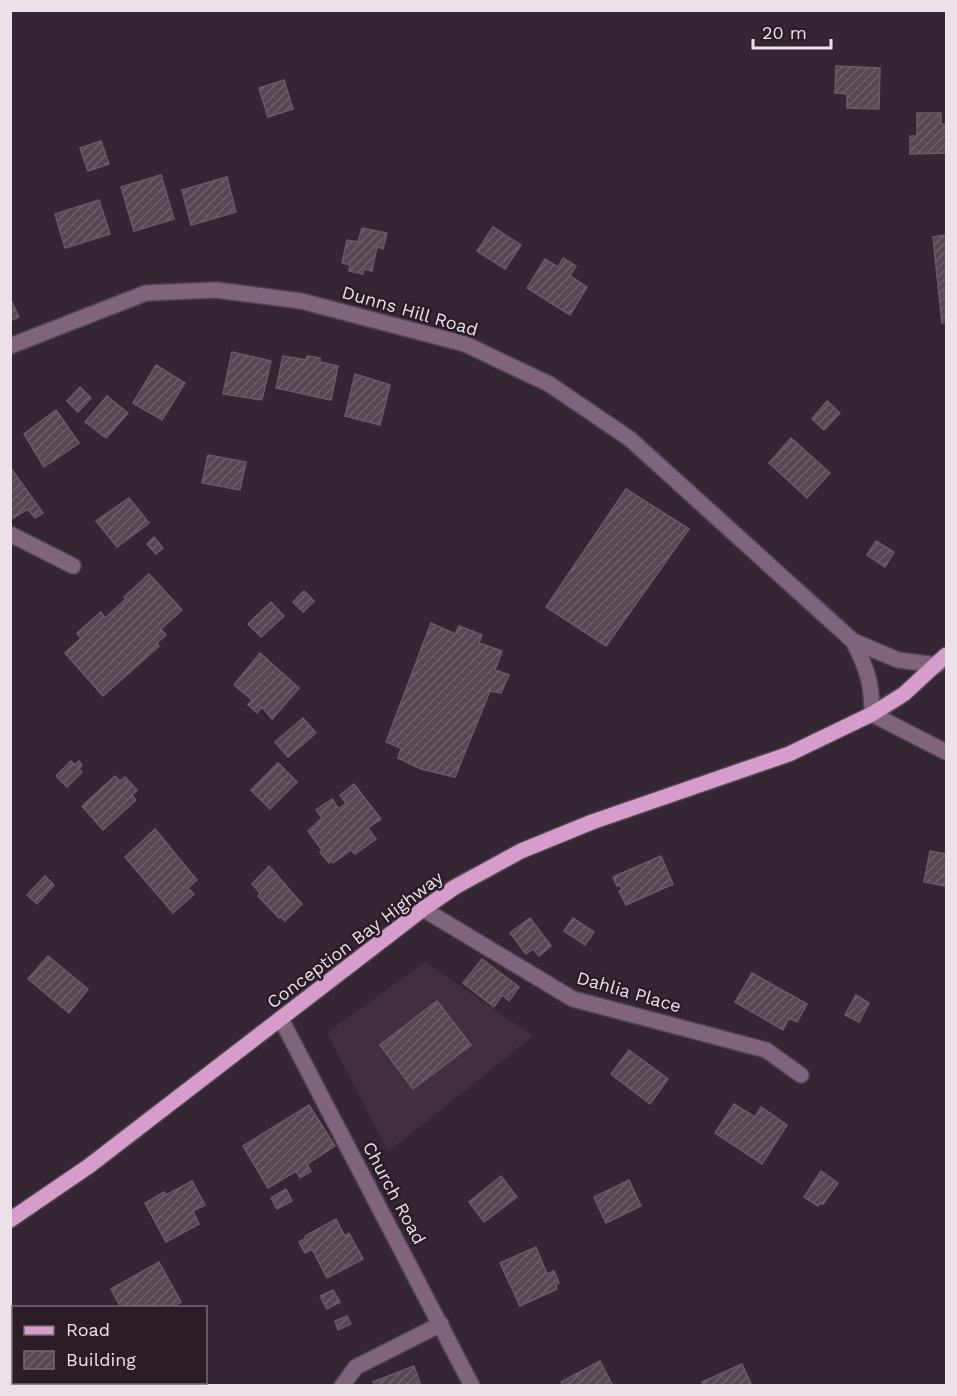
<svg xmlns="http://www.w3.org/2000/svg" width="957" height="1396" viewBox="0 0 957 1396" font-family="'Work Sans',sans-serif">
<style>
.built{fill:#412f3e}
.building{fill:url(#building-hatch);stroke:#6a5a67;stroke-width:1.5}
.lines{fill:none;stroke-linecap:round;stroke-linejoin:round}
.minor-casing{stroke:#51444f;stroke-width:18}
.major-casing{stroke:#51444f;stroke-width:18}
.minor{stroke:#80647b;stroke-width:15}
.major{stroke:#d59ccc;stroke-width:15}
.labels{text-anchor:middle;stroke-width:5;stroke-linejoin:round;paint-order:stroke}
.street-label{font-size:18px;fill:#eae1e9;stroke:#2a1d28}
</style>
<defs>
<pattern id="building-hatch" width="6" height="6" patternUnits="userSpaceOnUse" patternTransform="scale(1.5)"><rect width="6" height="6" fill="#564753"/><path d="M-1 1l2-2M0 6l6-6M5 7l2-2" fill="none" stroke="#6e616c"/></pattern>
</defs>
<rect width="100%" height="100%" fill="#342632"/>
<path class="built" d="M425,962l108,74 -145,116 -61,-119z"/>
<path class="building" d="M836,66l44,2 -1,41 -32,-1v-14l-12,-1z
M284,80l9,29 -25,8 -9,-29z
M917,113h24v11h5v29l-36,1v-18h7z
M101,141l8,23 -21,7 -8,-23z
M161,175l13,44 -40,12 -13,-44z
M227,177l9,35 -45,13 -9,-35z
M99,200l11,34 -45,14 -10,-34z
M493,227l28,18 -16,24 -28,-18z
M362,228l25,5 -4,16 -6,-2 -5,24 -8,-2 -1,5 -14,-3 1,-6 -8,-2 5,-23 11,2z
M946,235v87l-4,1 -9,-86z
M563,258l13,8 -6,10 17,11 -17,28 -43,-27 18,-29 13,8z
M10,298l9,19 -9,4z
M232,352l39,9 -9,39 -39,-6z
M283,356l23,4 1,-4 13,2v4l18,4 -7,34 -55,-12z
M156,365l29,18 -23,37 -29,-17z
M355,374l35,11 -10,40 -35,-9z
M80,387l11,11 -13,14 -11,-11z
M107,396l21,17 -22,25 -21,-16z
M827,401l13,12 -16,17 -12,-11z
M56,410l23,33 -35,24 -20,-33z
M791,438l39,35 -23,25 -38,-35z
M208,455l38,7 -6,28 -38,-7z
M10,467l33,46 -8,5 -7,-9 -18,11z
M626,489l63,40 -83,117 -60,-39z
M129,498l20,25 -32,24 -21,-26z
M154,537l9,11 -7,6 -9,-10z
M876,541l18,11 -9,15 -18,-12z
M149,574l33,36 -21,19 5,6 -9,8 2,3 -56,50 -38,-43 16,-15 -4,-5 24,-21 4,6 21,-19 -2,-2z
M304,591l10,10 -11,11 -10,-10z
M271,602l13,14 -23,21 -13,-13z
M431,623l24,11 4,-8 23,9 -3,8 23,8 -7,19 14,5 -8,18 -11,-2 -35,86 -34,-8 -23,-11 3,-10 -15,-6z
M260,653l39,35 -27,31 -10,-12 -5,6 -9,-8 4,-5 -18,-15z
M303,718l13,15 -28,24 -13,-15z
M71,761l4,4 4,-4 3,4 -3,4 3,3 -15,15 -11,-11z
M278,763l19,19 -27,27 -19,-19z
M115,776l5,5 5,-4 12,13 -5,5 4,5 -33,30 -21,-24z
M354,784l27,35 -13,9 8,11 -21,15 -4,-4 -18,13 -2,-3 -2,3 -9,-11 2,-2 -14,-19 14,-13 -6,-8 16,-11 7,10 7,-6 -6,-8z
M155,829l42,51 -9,8 6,6 -21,19 -48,-56z
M930,851l16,3v32l-22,-4z
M661,856l12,28 -47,21 -7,-14 3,-2 -2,-4 -3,1 -4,-9z
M269,866l33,38 -17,17 -4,-4 -2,1 -21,-22 2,-3 -8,-9z
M45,876l9,9 -17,19 -10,-9z
M530,918l21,28 -12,10 -6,-7 -7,5 -16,-21z
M573,918l21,14 -9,13 -21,-14z
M48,956l40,33 -19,24 -41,-34z
M482,959l37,28 -10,14 -7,-6 -8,12 -31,-24z
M752,973l55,31 -10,18 -8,-4 -6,12 -48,-28z
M856,995l13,8 -10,19 -14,-7z
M437,1001l34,44 -58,44 -33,-44z
M629,1050l39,29 -18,25 -39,-30z
M734,1104l21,13 6,-10 26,18 -25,39 -47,-31z
M309,1105l26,41 -28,18 4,7 -11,7 -4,-7 -28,17 -25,-42z
M821,1171l17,12 -15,21 -3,-1 -2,3 -14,-9z
M501,1176l16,21 -33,25 -15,-20z
M629,1180l12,26 -35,17 -12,-26z
M192,1181l13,24 -12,6 6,13 -33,18 -21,-39 19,-11 2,3z
M286,1189l6,12 -15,8 -6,-11z
M336,1219l9,17 4,-3 14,26 -36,19 -15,-29 -7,4 -6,-11 7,-4 -1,-2z
M536,1247l11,27 7,-3 5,12 -3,2 1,4 -37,17 -20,-43z
M159,1262l22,40 -9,6h-51l-10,-19z
M333,1290l7,12 -13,7 -7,-13z
M347,1316l4,8 -13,6 -3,-9z
M600,1361l13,25h-50l-2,-4z
M742,1364l10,22h-48l-2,-4z
M414,1366l7,20h-46l-2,-4z
M137,1382h29l2,4h-29z"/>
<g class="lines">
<defs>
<path id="minor" d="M10,346l136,-53 70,-3 85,11 164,43 84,40 81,55 223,202 45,19 39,5
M10,534l63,32
M853,641c14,28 19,41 19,73l74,38
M423,909l150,90 193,51 35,25
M281,1019l191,367
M342,1386l14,-19 85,-43"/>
<path id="major" d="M10,1220l79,-54 334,-257 32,-22 66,-36 71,-29 197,-68 83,-40 32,-20 42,-39"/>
</defs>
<use href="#minor" class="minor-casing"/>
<use href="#major" class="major-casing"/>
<use href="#minor" class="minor"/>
<use href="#major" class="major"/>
</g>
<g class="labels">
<g class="street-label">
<text transform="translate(410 311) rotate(16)" y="6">Dunns Hill Road</text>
<text transform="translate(355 940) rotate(-37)" y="6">Conception Bay Highway</text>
<text transform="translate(629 992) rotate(16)" y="6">Dahlia Place</text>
<text transform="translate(394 1193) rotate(62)" y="6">Church Road</text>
</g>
</g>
<rect width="957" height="1396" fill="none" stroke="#eae1e9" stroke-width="24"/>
<rect x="12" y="1306" width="195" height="78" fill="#2a1d28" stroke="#776b75" stroke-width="1.5"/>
<rect x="24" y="1326" width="30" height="9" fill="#d59ccc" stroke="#776b75" stroke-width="1.5"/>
<text x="66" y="1336" font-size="18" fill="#eae1e9">Road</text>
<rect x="24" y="1351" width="30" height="18" fill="url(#building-hatch)" stroke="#776b75" stroke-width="1.5"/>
<text x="66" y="1366" font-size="18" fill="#eae1e9">Building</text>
<path d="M753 39v9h78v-9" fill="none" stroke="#eae1e9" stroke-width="3"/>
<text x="762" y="39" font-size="18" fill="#eae1e9" stroke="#2a1d28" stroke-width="4.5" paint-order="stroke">20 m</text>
</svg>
